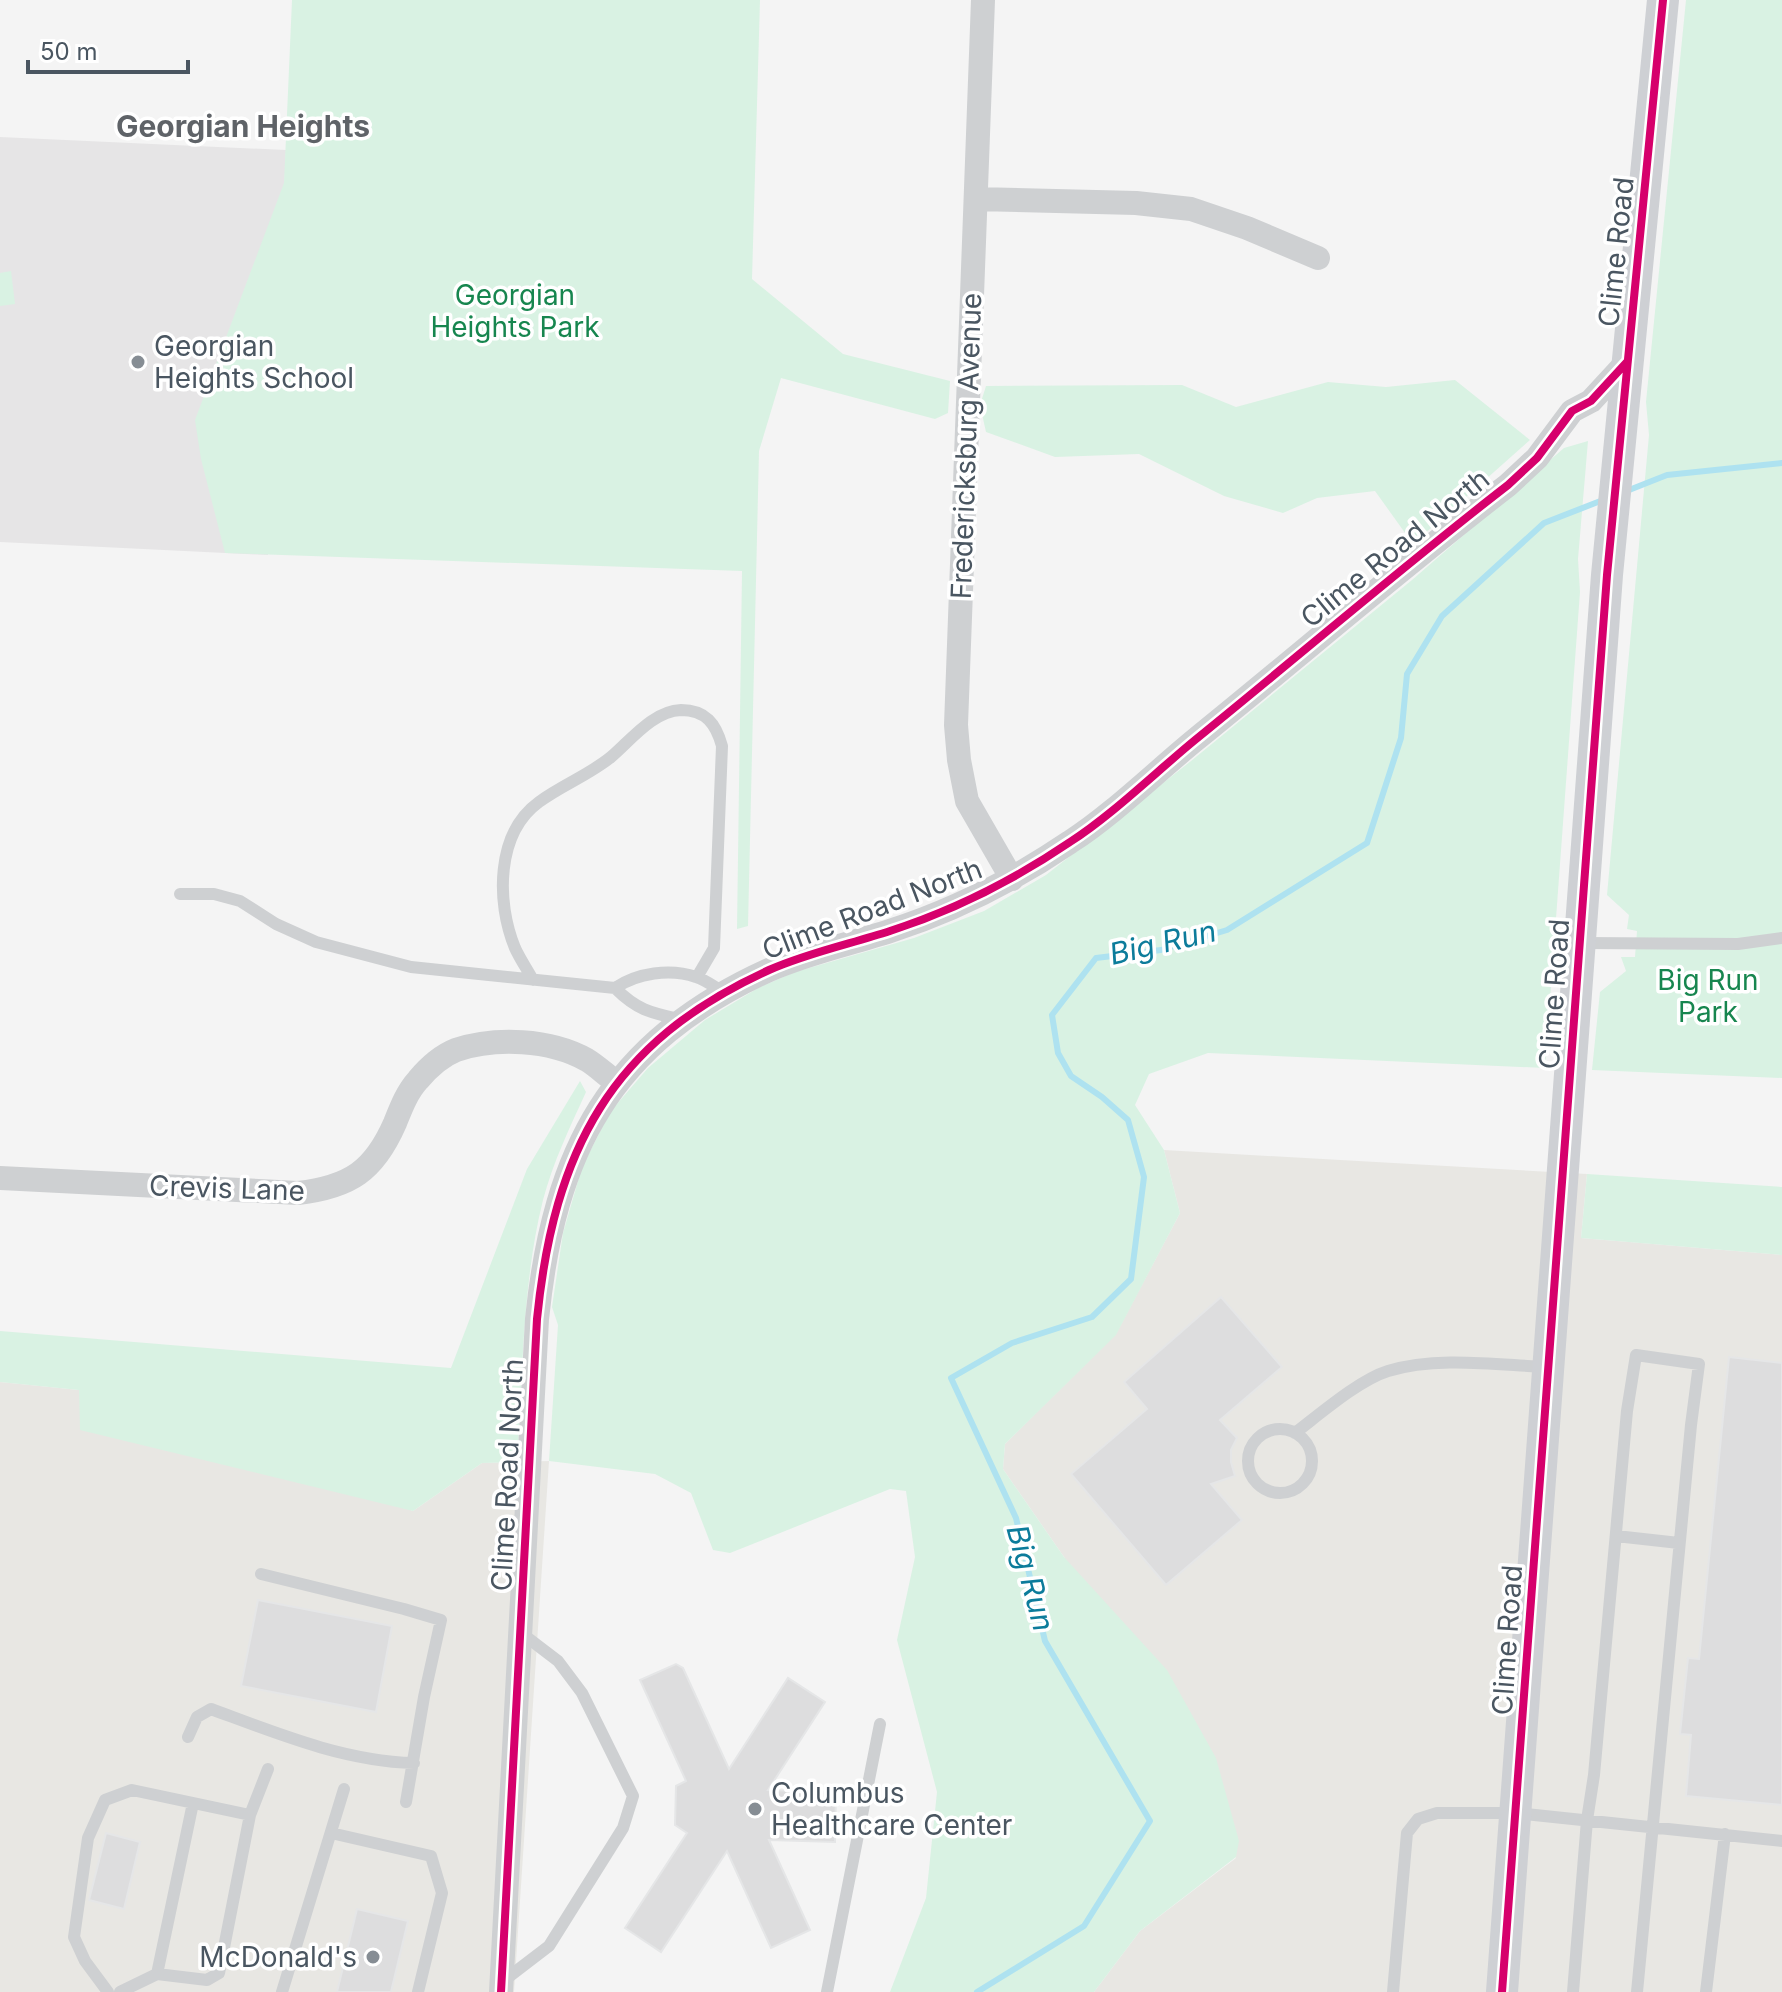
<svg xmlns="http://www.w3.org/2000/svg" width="1782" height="1992" viewBox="0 0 1782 1992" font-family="Inter,sans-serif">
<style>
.commercial{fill:#e8e7e3}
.education{fill:#e6e5e6}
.green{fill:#d9f2e3}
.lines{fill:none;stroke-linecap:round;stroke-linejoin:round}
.stream{stroke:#aee2f0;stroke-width:6}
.building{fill:#ddddde;stroke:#e5e6e7;stroke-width:2}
.service{stroke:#ced0d2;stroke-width:12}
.minor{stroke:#ced0d2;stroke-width:24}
.secondary{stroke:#ced0d4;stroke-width:32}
.cycleway-casing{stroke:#fff;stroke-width:13}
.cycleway{stroke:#d6006c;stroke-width:8}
.poi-dot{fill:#868d94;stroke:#fff;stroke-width:3}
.labels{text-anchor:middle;stroke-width:7;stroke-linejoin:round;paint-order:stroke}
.street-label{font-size:28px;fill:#4a5661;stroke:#fff}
.park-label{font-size:28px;fill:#17864f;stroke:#fff}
.poi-label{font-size:28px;fill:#4a5661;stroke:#fff;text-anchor:start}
.neighbourhood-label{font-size:30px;font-weight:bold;fill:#5f6368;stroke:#fff}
.water-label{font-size:30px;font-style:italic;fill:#0c7c9b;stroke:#fff}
</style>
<rect width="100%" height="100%" fill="#f4f4f4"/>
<path class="commercial" d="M1164,1150l423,24 -6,64 201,17v737h-688l46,-61 96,-73 -172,-301 -61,-88 2,-25 111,-110 64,-121z
M0,1382l79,8 334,121 69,-48 67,-2 -35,531h-514z"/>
<path class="education" d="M0,137l286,13 -18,405 -268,-13z"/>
<path class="green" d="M292,0h468l-8,279 91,75 107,27 -2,32 -13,6 -154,-41 -22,73 -11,475 -11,3 5,-358 -517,-18 -24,-94 -6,-39 89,-237z
M1686,0h96v1078l-190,-8 8,-78 26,-21 -5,-14h14l2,-26 -10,-2 2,-14 -22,-20 42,-460 -3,-33z
M11,271l4,33 -15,2v-33z
M1455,380l75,60 -117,104 -38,-53 -58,7 -34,15 -59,-17 -85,-42 -84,3 -69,-25 -6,-27 6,-19 196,-1 54,22 92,-25 58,5z
M1588,441l-10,118 2,33 -35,476 -337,-15 -59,21 -14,31 29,45 16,63 -64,122 -111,109 -2,25 61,88 103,113 49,88 23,83 -3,16 -96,74 -46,61h-204l36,-94 11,-106 -40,-152 18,-83 -9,-66 -16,-2 -160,64 -17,-3 -22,-57 -36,-19 -106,-13 9,-136 -6,-18 11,-74 19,-66 28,-55 38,-44 57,-48 53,-32 37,-16 119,-34 70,-27 62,-36 145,-114 221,-181 152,-132z
M580,1081l6,11c-16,35 -33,70 -43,108 -21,84 -20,175 -26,262l-35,1 -69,48 -333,-81 -1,-40 -79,-8v-51l451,37 76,-199z
M1587,1174l195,13v68l-201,-17z"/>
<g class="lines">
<path class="stream" d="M1624,492l43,-17 115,-12
M977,1992l107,-66 66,-105 -105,-180 -29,-123 -65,-140 61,-35 80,-26 39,-38 13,-102 -16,-57 -26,-23 -31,-21 -13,-23 -6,-38 44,-57 65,-8 66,-20 140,-87 34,-105 6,-64 35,-58 102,-93 59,-23"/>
</g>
<path class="building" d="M1221,1297l61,70 -62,53 17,18 -6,12v12l4,14 -24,8 31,36 -76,65 -95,-111 76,-65 -23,-27z
M1729,1357l53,6v442l-96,-9 5,-61 -11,-1 8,-76 11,1z
M258,1600l134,26 -16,86 -135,-26z
M676,1664l7,4 46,101 59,-91 37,24 -57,88 68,2 -1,50 -66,-2 41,90 -39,18 -44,-97 -66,101 -36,-24 62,-95 -12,-8 1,-39 10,-5 -46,-101z
M106,1833l34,9 -16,67 -35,-9z
M357,1909l51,12 -17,71h-54z"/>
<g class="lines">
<path class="service" d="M180,894h34l26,7 36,23 40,18 95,25 204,21c23,23 37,25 68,32
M1583,943l155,1 44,-6
M533,980c-6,-11 -13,-21 -18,-32 -19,-46 -19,-115 24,-146 23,-17 50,-27 72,-45 20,-17 42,-46 70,-47 25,0 35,14 41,36l-8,202 -17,29
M615,988c22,-15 55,-20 81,-11 10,3 20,11 29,16
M1248 1461a32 32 0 1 1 64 0a32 32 0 1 1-64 0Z
M1295,1433c25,-19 64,-53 93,-62 50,-15 109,-6 160,-4
M1616,1536l63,7
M261,1574l143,35 37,11 -17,77 -18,105
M188,1737l9,-20 14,-8c65,24 132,52 203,54
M193,1803l-36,171 50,6 12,-7 31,-158
M331,1833l100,23 11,37 -24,99
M502,1982l47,-36 74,-118 10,-32 -51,-103 -24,-32 -38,-29
M108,1992l-23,-31 -11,-24 14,-99 17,-38 27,-10 118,25 18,-46
M120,1992l37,-18
M282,1992l62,-203
M827,1992l53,-268
M1393,1992l14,-159 11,-14 19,-6h79l266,28
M1573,1992l14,-172 7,-45 33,-364 9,-56 63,9 -8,61 -54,567
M1706,1992l19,-158"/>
<path class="minor" d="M983,0l-27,725 3,35 8,41 45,78
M976,199l160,4 55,6 56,19 71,30
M0,1178l298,15c52,-6 76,-22 97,-70 6,-15 12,-31 23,-43 10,-12 23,-24 38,-30 39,-13 94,-11 131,10 10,6 19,15 29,22
M501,1992l36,-673c17,-168 73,-277 232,-349 38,-17 81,-26 121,-39 65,-21 124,-51 180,-89 42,-27 86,-70 125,-102 105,-85 207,-173 313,-255l29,-27 35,-47 19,-10 36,-39"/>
<path class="secondary" d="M1502,1992l105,-1417 56,-575"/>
<defs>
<path id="cycleway" d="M501,1992l36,-673c17,-168 73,-277 232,-349 38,-17 81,-26 121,-39 65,-21 124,-51 180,-89 42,-27 86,-70 125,-102 105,-85 207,-173 313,-255l29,-27 35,-47 19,-10 36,-39
M1502,1992l105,-1417 56,-575"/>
</defs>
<use href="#cycleway" class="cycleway-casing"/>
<use href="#cycleway" class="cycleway"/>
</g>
<g class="poi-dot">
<circle cx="138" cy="362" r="8"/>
<circle cx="755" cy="1809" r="8"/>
<circle cx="373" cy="1957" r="8"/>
</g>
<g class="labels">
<g class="street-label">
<text transform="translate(1616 252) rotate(-84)" y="10">Clime Road</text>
<text transform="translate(966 446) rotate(-88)" y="10">Fredericksburg Avenue</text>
<text transform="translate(1395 548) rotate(-39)" y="10">Clime Road North</text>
<text transform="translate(872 909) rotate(-21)" y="10">Clime Road North</text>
<text transform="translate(1554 994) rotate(-86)" y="10">Clime Road</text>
<text transform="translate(227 1188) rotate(2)" y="10">Crevis Lane</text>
<text transform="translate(507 1475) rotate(-87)" y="10">Clime Road North</text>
<text transform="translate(1507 1640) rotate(-86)" y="10">Clime Road</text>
</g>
<g class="park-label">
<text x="515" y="305">Georgian<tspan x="515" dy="32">Heights Park</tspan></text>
<text x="1708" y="990">Big Run<tspan x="1708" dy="32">Park</tspan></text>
</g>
<g class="poi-label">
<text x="154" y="356">Georgian<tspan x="154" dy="32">Heights School</tspan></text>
<text x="771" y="1803">Columbus<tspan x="771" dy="32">Healthcare Center</tspan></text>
<text x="357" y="1967" text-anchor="end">McDonald's</text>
</g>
<g class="neighbourhood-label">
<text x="243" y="137">Georgian Heights</text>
</g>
<g class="water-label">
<text transform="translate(1163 943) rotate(-13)" y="10">Big Run</text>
<text transform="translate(1030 1578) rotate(75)" y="10">Big Run</text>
</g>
</g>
<path d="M28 60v12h160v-12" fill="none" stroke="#4a5661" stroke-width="4"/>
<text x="40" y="60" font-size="24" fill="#4a5661" stroke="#ffffff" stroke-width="6" paint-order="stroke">50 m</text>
</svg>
